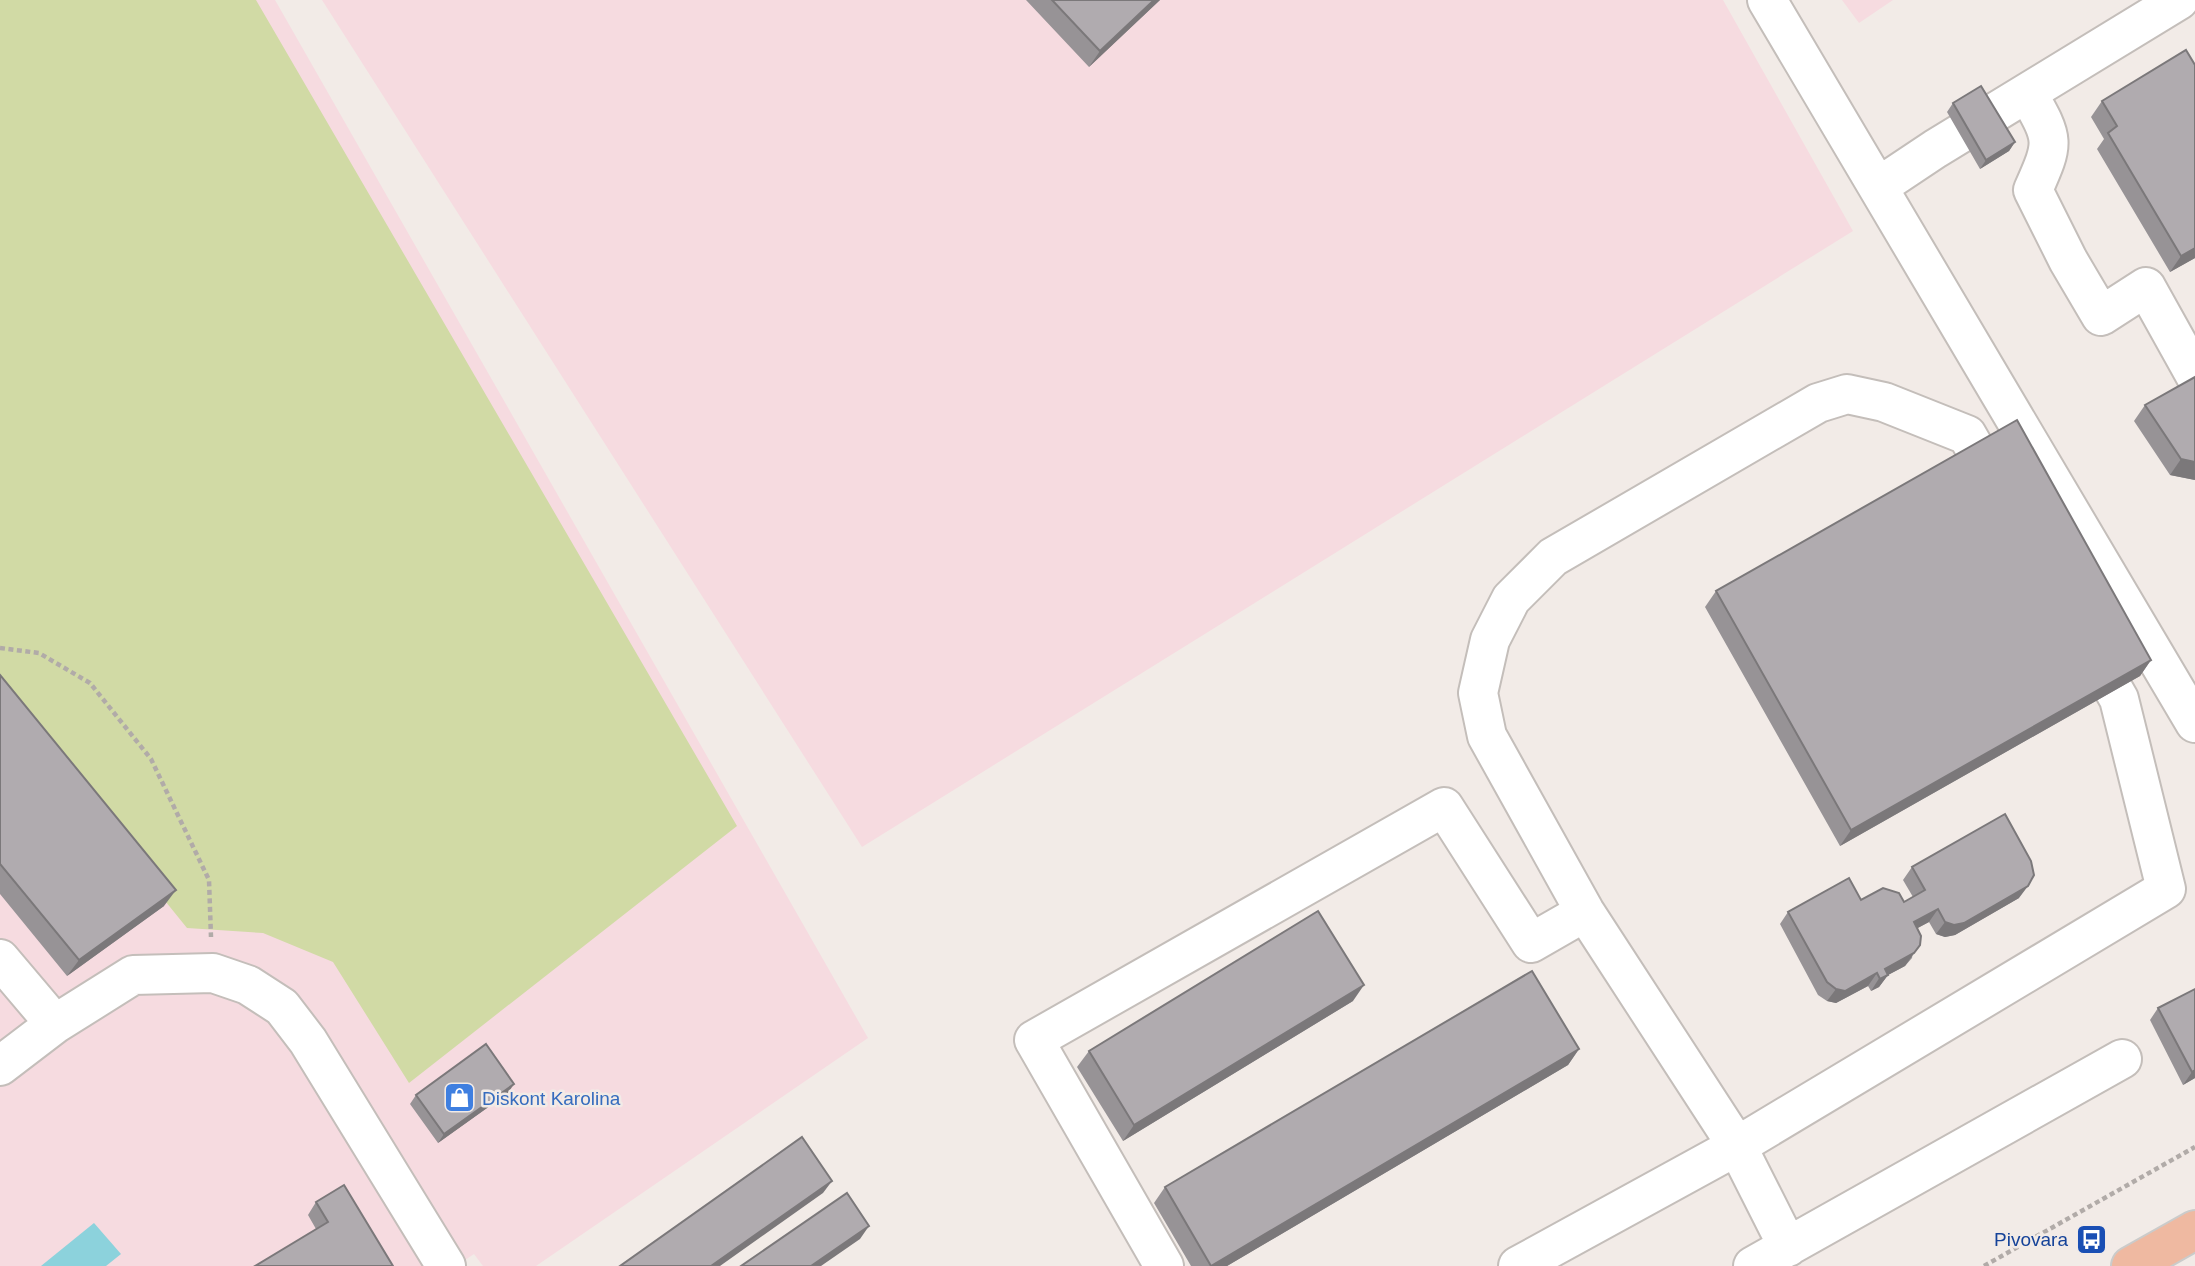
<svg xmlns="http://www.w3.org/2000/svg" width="2195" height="1266" viewBox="0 0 2195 1266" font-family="Arial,sans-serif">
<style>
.industrial{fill:#f6dbe0}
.green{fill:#d1daa5}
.water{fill:#8cd2dc}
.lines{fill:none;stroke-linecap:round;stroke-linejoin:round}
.minor-casing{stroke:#c4beba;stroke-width:42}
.major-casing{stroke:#cbcbca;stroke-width:42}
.path{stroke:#b1aba8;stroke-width:4.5;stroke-dasharray:5 3.5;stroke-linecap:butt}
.minor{stroke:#fff;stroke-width:38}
.major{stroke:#efb9a1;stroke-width:38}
.wall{fill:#979396}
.shaded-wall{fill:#7b787a}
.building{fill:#b0abaf;stroke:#7b787a;stroke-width:2}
.labels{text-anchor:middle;stroke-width:5;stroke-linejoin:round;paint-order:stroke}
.shop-label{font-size:19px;fill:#366cbe;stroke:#f2ebe7;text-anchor:start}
.transit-label{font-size:19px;fill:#164399;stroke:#f2ebe7;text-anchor:end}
</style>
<rect width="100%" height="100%" fill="#f2ebe7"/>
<path class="industrial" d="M0,0h275l593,1038 -332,228h-53l-9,-12 -18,12h-456z
M322,0h1401l130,231 -991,616z
M1842,0h51l-34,23z"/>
<path class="green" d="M0,0h256l481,826 -328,257 -76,-121 -70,-29 -76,-5 -187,-231z"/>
<path class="water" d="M94,1223l27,31 -15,12h-65z"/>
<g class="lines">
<defs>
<path id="minor" d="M1767,0l428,723
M2028,94c26,46 27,47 5,96l35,70 33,56 45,-29 49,88
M1878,187l57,-38 244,-149
M1847,394l37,8 83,33 152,264 47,190 -429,257 -152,-234 -98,-176 -9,-43 12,-53 21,-41 42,-42 265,-154z
M0,959l55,65
M0,1066l55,-42 78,-49 80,-2 35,12 34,22 26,34 138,225
M1164,1266l-130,-226 410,-233 87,136 54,-31
M1518,1266l219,-120 51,101
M1753,1266l369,-207"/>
<path id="major" d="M2131,1266l64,-36"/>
</defs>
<use href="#minor" class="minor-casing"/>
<use href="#major" class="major-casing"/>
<path class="path" d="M0,648l39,5 51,30 61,76 58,121 2,57
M1984,1266l211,-119"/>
<use href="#minor" class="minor"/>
<use href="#major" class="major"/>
</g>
<path class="wall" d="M1026,0h134l-71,67z
M2195,65v193l-25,14 -73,-123 7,-10 -13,-22 11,-16z
M1953,103l62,39 -6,9 -29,18 -33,-57z
M2145,405l50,75 -25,-5 -36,-54z
M1716,591l435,69 -11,16 -300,170 -135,-239z
M0,675l164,231 -97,70 -67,-82z
M1912,867l107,31 -64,37 -10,2 -9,-3 -7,-12 -12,6 -5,30 -7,8 -17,9 -9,12 -8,4 -3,-5 -32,17 -9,-2 -9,-6 -38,-71 8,-12 73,-12 43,2 9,-5 -10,-17z
M1353,1001l-230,140 -46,-74 12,-16z
M2158,1008l37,70 -12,7 -33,-65z
M1579,1049l-11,16 -341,201h-36l-37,-63 11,-16z
M508,1093l-70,50 -28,-39 6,-9z
M316,1202l77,64 -77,-37 -8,-14z"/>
<path class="shaded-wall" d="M1154,0h6l-71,67 11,-16z
M2015,142l-6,9 -29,18 6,-9z
M2195,248v10l-25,14 11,-16z
M2181,459l14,3v18l-25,-5z
M2151,660l-11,16 -300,170 11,-16z
M2028,886l-9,12 -64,37 -10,2 -9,-3 9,-12z
M176,890l-12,16 -97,70 12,-16z
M1938,909l-9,13 -24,13 9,-13z
M1920,945l-15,21 -17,9 -9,12 -8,4 14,-22z
M1877,973l-9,13 -32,17 -9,-2 9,-12z
M1364,985l-11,16 -230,140 11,-16z
M1579,1049l-11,16 -341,201h-16z
M2195,1070v8l-12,7 9,-13z
M514,1084l-6,9 -70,50 6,-9z
M832,1181l-9,12 -103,73h-9z
M869,1226l-9,13 -39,27h-10z"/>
<path class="building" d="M1052,0h102l-54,51z
M2186,50l9,15v183l-14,8 -73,-123 9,-7 -15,-25z
M1981,86l34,56 -29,18 -33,-57z
M2195,377v85l-14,-3 -36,-54z
M2017,420l134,240 -300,170 -135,-239z
M0,675l176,215 -97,70 -79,-96z
M2005,814l26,47 3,14 -6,11 -64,37 -10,2 -9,-3 -7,-13 -24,13 7,14 -1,9 -6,8 -29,16 3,6 -8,4 -3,-6 -32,18 -9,-2 -9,-7 -39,-70 61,-34 12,22 22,-12 16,5 5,9 21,-12 -13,-23z
M1318,911l46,74 -230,140 -45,-74z
M1532,971l47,78 -368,217 -46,-79z
M2195,989v81l-3,2 -34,-64z
M486,1044l28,40 -70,50 -28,-39z
M802,1137l30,44 -121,85h-91z
M344,1185l49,81h-138l73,-44 -12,-20z
M847,1193l22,33 -58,40h-70z"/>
<defs>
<symbol id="shop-square" viewBox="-11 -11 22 22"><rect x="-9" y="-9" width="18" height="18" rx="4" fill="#3f7fe0" stroke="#f2ebe7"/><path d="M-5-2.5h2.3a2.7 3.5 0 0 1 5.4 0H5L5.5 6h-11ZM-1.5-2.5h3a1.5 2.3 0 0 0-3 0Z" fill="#fff"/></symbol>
<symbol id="bus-square" viewBox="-11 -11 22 22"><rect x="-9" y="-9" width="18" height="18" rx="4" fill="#1a4fb4" stroke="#f2ebe7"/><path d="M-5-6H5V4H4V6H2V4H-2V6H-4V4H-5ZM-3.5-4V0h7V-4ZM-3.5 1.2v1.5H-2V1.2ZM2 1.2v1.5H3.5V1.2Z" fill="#fff"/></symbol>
</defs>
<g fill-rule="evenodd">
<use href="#shop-square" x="442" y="1080" width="35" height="35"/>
<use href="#bus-square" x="2074" y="1222" width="35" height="35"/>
</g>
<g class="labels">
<g class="shop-label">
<text x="482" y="1105">Diskont Karolina</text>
</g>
<g class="transit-label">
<text x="2068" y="1246">Pivovara</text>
</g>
</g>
</svg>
